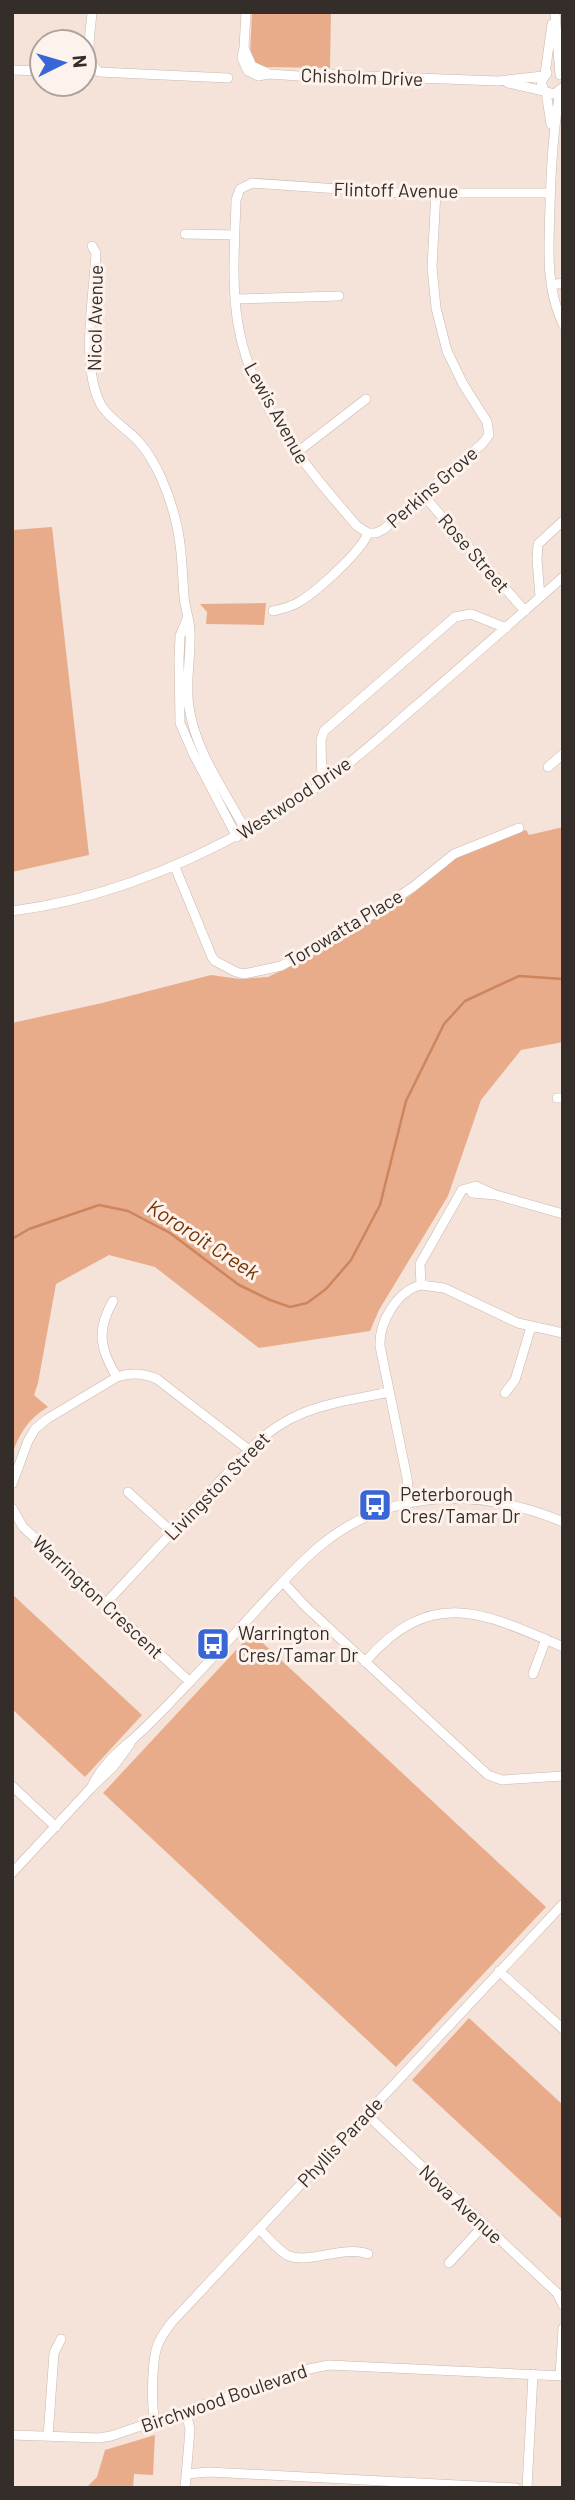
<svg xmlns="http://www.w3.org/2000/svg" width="575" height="2500" viewBox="0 0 575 2500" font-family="Barlow,sans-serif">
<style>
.green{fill:#e8ac8b}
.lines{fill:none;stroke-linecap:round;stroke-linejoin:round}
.stream{stroke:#cd855c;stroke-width:2.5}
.minor-casing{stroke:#c9b8af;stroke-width:10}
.minor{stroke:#fff;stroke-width:9}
.labels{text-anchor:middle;stroke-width:6;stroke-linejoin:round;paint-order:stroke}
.street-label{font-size:19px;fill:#342d29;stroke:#fdf2ec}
.poi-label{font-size:19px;fill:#342d29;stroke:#fdf2ec;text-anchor:start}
.water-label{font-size:21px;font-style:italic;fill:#753300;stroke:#fdf2ec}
</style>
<rect width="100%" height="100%" fill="#f5e3d9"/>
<path class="green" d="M252,12h79l-1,56 -71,-1 -9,-11z
M52,527l37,328 -77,17v-342z
M266,603l-2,22 -58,-1 1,-12 -7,-8z
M563,827v215l-42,8 -40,50 -33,96 -69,114 -9,21 -111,17 -104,-81 -46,-12 -53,29 -18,99 -4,12 14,12c-20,12 -28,26 -36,47v-431l90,-20 109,-28 29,4 28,-2 42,-20 98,-60 53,-43 65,-24 3,5z
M12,1594l130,121 -57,62 -73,-68z
M252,1633l294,274 -150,160 -293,-274z
M469,2018l94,87v115l-151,-140z
M155,2435l-2,40 -19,-1 -1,14h-47l11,-11 8,-27z"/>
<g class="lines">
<path class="stream" d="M12,1239l17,-10 70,-24 29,6 42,22 69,52 31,15 20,7 17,-4 19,-14 25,-29 29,-55 26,-104 38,-77 21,-23 54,-25 44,3"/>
<defs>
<path id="minor" d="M92,12c-1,19 -9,47 7,60l129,6
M246,12l-2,36 -2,10 6,13 10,5 11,-2 45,3 12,-4 10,2 162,6 45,-5
M555,12l5,63
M244,48l8,18 16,7
M12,70l30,1
M547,73l-6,9 3,9 10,3 8,-6
M545,74l7,-50
M508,83l36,8
M546,92l5,32
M560,92c-7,38 -9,75 -10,114 -1,40 -5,81 13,118
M185,234l50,1
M92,246l4,7c-2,43 -16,112 5,152 9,15 27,24 38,37 17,19 30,51 36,76 7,26 7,51 9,78 1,13 6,24 6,37 1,25 -5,49 -1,74 6,44 37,86 57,124
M551,285l12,-2
M235,299l104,-3
M296,453l70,-54
M423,495l102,116
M368,533l-11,-7c-51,-59 -106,-123 -119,-202 -7,-41 -3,-84 -2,-124l4,-11 12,-6 147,10h151
M540,597l-3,-38 1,-15 25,-23
M273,611c9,-2 18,-4 26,-9 18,-11 62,-50 69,-69h8l8,-4 99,-86 6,-8 -2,-13 -24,-38 -16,-33 -11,-43 -4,-41 4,-75
M187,619l-7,17 -1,24 1,63 13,30 44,84
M548,767l15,-13
M322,784l-1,-44 3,-9 131,-114 16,-3 35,14
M175,867l37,90 3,4 21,11 8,2 37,-8 84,-47 48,-32 41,-33 65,-26
M12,911c112,-14 216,-64 308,-126 32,-22 61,-49 90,-74 51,-44 102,-89 153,-134
M557,1098h6
M472,1193l24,2 67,19
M421,1285l23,3 74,35 45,10
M113,1301c-17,29 -13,49 4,76
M505,1393l10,-13 16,-53
M12,1484l16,-43 7,-12 12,-10 70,-42c14,-5 26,-4 40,2l92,71
M128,1492l44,40
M410,1503l-3,-25 -27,-132c-1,-24 17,-55 41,-61l-1,-21 42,-74 14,-4 20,9
M12,1508l11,19 167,155
M283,1582l22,24 183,169 14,5 61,-4
M105,1604l144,-154c43,-44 83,-46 140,-58
M365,1662c66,-76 118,-50 198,-15
M533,1674l13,-35
M12,1786l44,41
M91,1788c10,-21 23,-33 41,-48 18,-16 36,-35 53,-53 25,-27 51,-54 76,-82 19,-20 38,-42 60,-60 71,-58 161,-57 242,-23
M12,1873l79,-85 22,-21 17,-23
M499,1971l64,58
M366,2114l191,179 6,12
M259,2229c9,8 19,22 30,27 20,8 55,-11 79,-2
M449,2263l35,-38
M560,2376l3,-48
M155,2421c-4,-15 -3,-59 2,-74 3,-10 9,-17 15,-25l391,-418
M12,2435l87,3 12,-2 198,-67 20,-4 234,11
M48,2437l6,-84 7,-14
M186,2474l23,-2 307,16
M185,2488l5,-58 -4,-19
M527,2488l6,-114"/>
</defs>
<use href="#minor" class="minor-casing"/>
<use href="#minor" class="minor"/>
</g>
<defs>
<symbol id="bus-square" viewBox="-11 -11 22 22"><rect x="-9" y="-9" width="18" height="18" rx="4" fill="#3866d6" stroke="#fdf2ec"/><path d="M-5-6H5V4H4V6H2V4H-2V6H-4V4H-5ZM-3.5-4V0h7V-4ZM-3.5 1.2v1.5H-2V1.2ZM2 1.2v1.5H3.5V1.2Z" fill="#fff"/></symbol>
</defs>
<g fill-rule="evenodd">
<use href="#bus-square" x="356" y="1486" width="38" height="38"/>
<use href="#bus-square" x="194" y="1625" width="38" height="38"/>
</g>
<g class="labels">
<g class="street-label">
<text transform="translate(362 77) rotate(2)" y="7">Chisholm Drive</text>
<text transform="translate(396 190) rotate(1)" y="7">Flintoff Avenue</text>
<text transform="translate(95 318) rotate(-89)" y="7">Nicol Avenue</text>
<text transform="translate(277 413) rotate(61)" y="7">Lewis Avenue</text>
<text transform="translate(432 487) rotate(-41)" y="7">Perkins Grove</text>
<text transform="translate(474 553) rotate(49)" y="7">Rose Street</text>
<text transform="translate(294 798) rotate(-34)" y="7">Westwood Drive</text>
<text transform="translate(344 928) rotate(-31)" y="7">Torowatta Place</text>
<text transform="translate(217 1486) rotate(-46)" y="7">Livingston Street</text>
<text transform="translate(98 1597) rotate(43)" y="7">Warrington Crescent</text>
<text transform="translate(340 2142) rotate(-47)" y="7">Phyllis Parade</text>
<text transform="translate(461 2204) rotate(43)" y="7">Nova Avenue</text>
<text transform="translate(224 2398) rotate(-19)" y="7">Birchwood Boulevard</text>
</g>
<g class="poi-label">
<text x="400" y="1501">Peterborough<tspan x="400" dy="22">Cres/Tamar Dr</tspan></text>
<text x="238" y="1640">Warrington<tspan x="238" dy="22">Cres/Tamar Dr</tspan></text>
</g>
<g class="water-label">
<text transform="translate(203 1240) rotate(33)" y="7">Kororoit Creek</text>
</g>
</g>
<rect width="575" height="2500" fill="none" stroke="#342d29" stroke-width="28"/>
<g transform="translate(63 63) rotate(85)"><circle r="33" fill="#fdf2ec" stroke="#ada39e" stroke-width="2"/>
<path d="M0-5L12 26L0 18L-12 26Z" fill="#3866d6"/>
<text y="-10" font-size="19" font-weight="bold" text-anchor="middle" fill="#342d29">N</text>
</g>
</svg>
